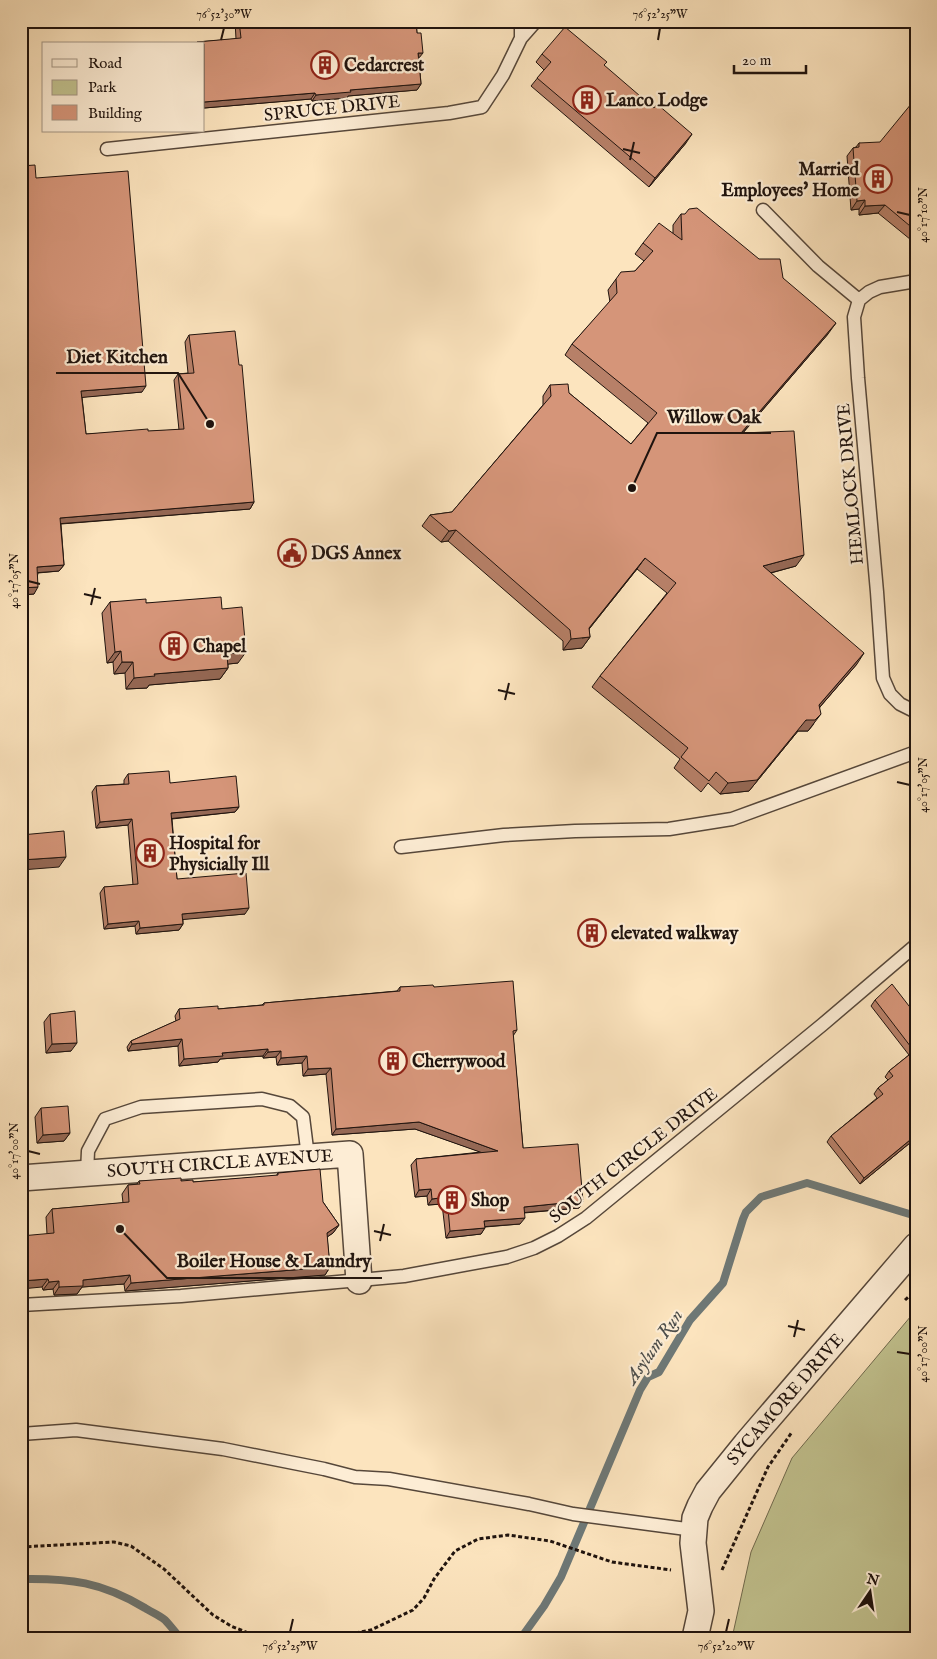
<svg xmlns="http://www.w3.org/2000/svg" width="937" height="1659" viewBox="0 0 937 1659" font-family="'IM FELL English',serif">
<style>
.green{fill:#c2c390;stroke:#706b4f}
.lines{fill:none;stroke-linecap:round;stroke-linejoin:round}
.stream{stroke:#6e7876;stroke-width:8}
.lane-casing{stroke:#56473a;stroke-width:15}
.street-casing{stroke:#56473a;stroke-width:28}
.path{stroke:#1f130e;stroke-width:3;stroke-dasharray:4 2.5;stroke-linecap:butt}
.lane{stroke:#fdedd5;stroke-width:12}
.street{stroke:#fdedd5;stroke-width:25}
.wall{fill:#b78068;stroke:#1f130e}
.shaded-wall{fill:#956855;stroke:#1f130e}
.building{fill:#d59579;stroke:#1f130e}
.ticks{fill:none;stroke:#1f130e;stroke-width:2}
.labels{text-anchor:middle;stroke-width:4.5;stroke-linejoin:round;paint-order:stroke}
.poi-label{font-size:18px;font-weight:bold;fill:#1f130e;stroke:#fdedd5;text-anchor:start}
.street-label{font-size:18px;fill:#1f130e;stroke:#fdedd5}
.water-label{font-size:19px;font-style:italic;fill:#4d4e4b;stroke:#fdedd5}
.leader{fill:none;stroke:#1f130e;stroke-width:2}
.callout-dot{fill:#1f130e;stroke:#fdedd5;stroke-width:2}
.callout-label{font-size:19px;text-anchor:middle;font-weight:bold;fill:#1f130e;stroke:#fdedd5;stroke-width:4.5;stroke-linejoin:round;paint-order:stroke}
.neatline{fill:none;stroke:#1f130e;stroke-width:2}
.ticks-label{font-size:12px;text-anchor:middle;fill:#1f130e}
</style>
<rect width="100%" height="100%" fill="#fce4be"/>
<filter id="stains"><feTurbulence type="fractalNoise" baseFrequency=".004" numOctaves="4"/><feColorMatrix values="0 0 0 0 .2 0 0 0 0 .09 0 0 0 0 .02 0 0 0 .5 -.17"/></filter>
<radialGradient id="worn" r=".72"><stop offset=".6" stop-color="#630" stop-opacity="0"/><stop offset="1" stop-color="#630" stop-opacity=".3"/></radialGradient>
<path class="green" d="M916,1310v328h-184l19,-86 41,-94z"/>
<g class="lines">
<path class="stream" d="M21,1579c49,-1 81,3 124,29 6,4 14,7 20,12 5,5 10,12 15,18
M521,1638l23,-32 17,-29 79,-187 8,-13 11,-5 31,-52 33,-37 20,-64 3,-7 15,-15 46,-14 109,33"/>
<defs>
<path id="lane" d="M521,21v17l15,-17
M107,149l342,-36 33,-6 21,-32 18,-37
M763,210l55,56 41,34
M916,281l-36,6 -11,5 -10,8 -5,17 4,61 19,214 6,86 7,16 10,10 16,8
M401,847l103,-12 71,-4 94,-2 63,-10 184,-67
M87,1173l1,-22 17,-32 36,-12 121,-8 28,7 13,11 5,40
M21,1305l160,-9 223,-20 103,-19 27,-9 24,-12 28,-18 236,-193 94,-80
M21,1434l55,-4 147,19 101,20 31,8 34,2 140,25 44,10 121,16"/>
<path id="street" d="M21,1178l329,-24 9,127
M695,1638l6,-27 -8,-68 2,-25 5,-12 8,-15 38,-47 170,-198"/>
</defs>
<use href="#lane" class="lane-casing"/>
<use href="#street" class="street-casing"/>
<path class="path" d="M905,1300l11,-10
M21,1547l93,-5 17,4 33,23 49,46 18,11 22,9 23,3
M722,1570l46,-103 24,-35
M330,1638l41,-8 42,-20 11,-12 10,-19 21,-28 23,-12 30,-4 42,6 62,21 59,8"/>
<use href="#lane" class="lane"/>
<use href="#street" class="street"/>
</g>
<path class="wall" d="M235,21h181l5,63 -4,6 -69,6 -1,2 -35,3 -1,-2 -107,9v-64h-8l1,-2 39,-3z
M542,54l62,12 82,77 -37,44 -118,-101 13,-16 -8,-8z
M859,143l57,15 -3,4 1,18 2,1v63l-38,-31 -19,2v-6l-8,1 -4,-54 6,-8 3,-1z
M21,166l15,12 106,214 -60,5 4,37 93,-4 -5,-50 4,-6 10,-1 -3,-31 4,-7 65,167 -4,7 -189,15 3,41 -5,6 -21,2 -4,21 -13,1z
M681,214l102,64 45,56 -85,99 53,133 -25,7 86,91 -37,43 -7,18 -5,6h-10l-49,60 -29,3 -12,-11 -7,9 -27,-24 6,-9 -88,-72 8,-11 67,-83 -30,-24 -48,60 1,8 -8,11 -19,2v-9l-115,-100 -7,1 -19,-16 8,-11 22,-3 91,-107v-9l7,-11 19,8 62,51 17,-21 -83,-68 7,-11 38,-42 -2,-12 8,-11 19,-8 9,-10 -9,-7 8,-11 30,-10v-8z
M110,602l36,1 76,6 16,54 -10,1v4l-8,11 -71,6 -2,3 -21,1 -1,-16 -11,1 -1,-12 -6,1 -5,-50z
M128,774l42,9 69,24 -4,5 -63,7 5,60 68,35 -62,5v5l-4,6 -43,4 -1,-8 -31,3 -4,-36 4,-6 29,-2 -5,-60 -32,3 -4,-36 4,-6 28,-2v-4z
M400,987h34l83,43 -4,6 10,112 60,53 -4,7 -55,5 -4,11 -35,3 -4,7 -35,4 -4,-34 -14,1 -1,-9 -12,1 -4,-32 5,-6 65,-7 -66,-23 -83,6 -6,-61 -23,2 -1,-13 -25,2 -1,-8 -13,1v-2l-43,3 -2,3 -39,4 -1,-20 -50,5 -1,-4 4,-6 45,-20 -1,-5 4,-7h39l44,-4 2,-2 133,-12z
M875,1000l41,15v123l-56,46 -33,-42 4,-6 46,-38 -3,-4 4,-6 10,-8 -3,-3 4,-6 20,-16 -38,-49z
M50,1014l21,37 -25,2 -2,-31z
M41,1108l29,25 -6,8 -27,2 -2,-26z
M278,1173l45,29 16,23 -6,8 -6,4 3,30 -5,8 -200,16 -1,-7 -42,3 -5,7 -23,1 -1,-6 -10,1 -1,-3 5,-53 -1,-17 6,-8 71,-6 -1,-9 6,-9 9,-1 2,-3h42l12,1 83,-6z"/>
<path class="shaded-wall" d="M418,53h5l-4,5z
M421,84l-4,6 -69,6 -1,2 -35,3 4,-6 34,-5z
M315,93l-4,6 -107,9v-6z
M692,134l-6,9 -37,44 6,-9z
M865,200l-6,9 -8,1 6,-9z
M885,205l-7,8 -19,2 6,-9z
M836,323l-8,11 -95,110 8,-11z
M146,386l-4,6 -66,6 5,-7z
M254,502l-4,7 -194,15 4,-6z
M456,530l-8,11 -7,1 8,-11z
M804,555l-8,11 -41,11 8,-11z
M645,558l-8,11 -55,69 8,-1 -8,11 -19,2 8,-11 18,-11z
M64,565l-5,6 -26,2 4,-6z
M38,587l-4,7 -13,1v-7z
M121,651l-8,11 -6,1 8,-11z
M246,652l-8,11 -19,2 8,-11z
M864,653l-7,11 -45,52 7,-11z
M122,662h11l-8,11 -11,1z
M228,668l-8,11 -71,6 -2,3 -21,1 8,-11 20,-4z
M821,714l-13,17h-10l-49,60 -29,3 8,-11 78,-63z
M239,807l-4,5 -68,7 4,-6z
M132,819l-4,6 -32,3 4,-6z
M66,857l-7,10 -38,3v-10z
M249,908l-4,6 -67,6 4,-6z
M139,921l-4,5 -31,3 4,-5z
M183,924l-4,6 -43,4 4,-6z
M182,1039l-4,7 -50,5 4,-7z
M77,1043l-6,8 -25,2 6,-9z
M268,1049l-5,7 -43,3 -2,3 -39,4 5,-7 38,-6z
M281,1051l-5,6 -13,1 5,-6z
M307,1056l-5,7 -25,2 4,-7z
M331,1068l-5,6 -23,2 5,-7z
M419,1122l79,29 -4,6 -79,-28 -83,6 4,-6z
M70,1133l-6,8 -27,2 6,-8z
M916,1135v3l-56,46 4,-6z
M431,1189l-4,7 -12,1 4,-7z
M447,1197l-5,7 -14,1 4,-6z
M583,1201l-4,7 -60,5 5,-6z
M525,1218l-5,6 -40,3 4,-6z
M339,1225l-6,8 -12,8 6,-8z
M485,1228l-4,6 -35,4 4,-7z
M330,1267l-5,8 -200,16 6,-8z
M130,1275l-6,9 -42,3 -5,7 -23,1 5,-8 24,-7z
M48,1279l-6,8 -21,2v-8z
M59,1281l-6,8 -10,1 6,-8z"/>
<path class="building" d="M239,21h177l1,12h4l2,20h-5l3,31 -71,6 1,2 -35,3 -1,-2 -111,9v-58h-7v-2l44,-4z
M565,27l42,35 -3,3 50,43 3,-4 35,30 -37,44 -118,-100 14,-16 -9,-8z
M916,98v59l-3,4 1,19 2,1v50l-31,-26 -20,1v-6l-8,1 -4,-53 6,-1v-4l21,-1z
M35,165l1,13 92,-7 18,215 -65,5 5,43 62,-5v2l36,-2 -6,-55 16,-1 -5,-38 46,-4 4,34h3l12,137 -194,16 4,47 -27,2 1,20 -17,1v-422z
M697,208l62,51h21l3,19 53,45 -95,110 53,-2 10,124 -41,11 101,87 -45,52 2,9 -6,6h-9l-49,60 -29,3 -12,-11 -7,9 -28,-24 7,-9 -88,-72 76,-93 -31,-25 -56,70 1,9 -19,2 -1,-9 -114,-100 -7,1 -19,-16 22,-3 99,-116 -1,-11 18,-1 1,9 62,51 26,-31 -85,-69 45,-51 -1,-14 5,-7 14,-1 18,-20 -10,-8 16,-20 23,17 -1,-26h4l4,-5z
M221,597l1,12 20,-2 4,45 -19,2 1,14 -74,6 1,2 -21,2 -1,-16h-11l-1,-11 -6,1 -5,-50 36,-3v4z
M169,771l1,12 66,-7 3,31 -68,6 6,66 69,-6 3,35 -67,6 1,10 -43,4 -1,-7 -31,3 -4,-37 34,-3 -6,-65 -32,3 -4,-36 33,-2 -1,-10z
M64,831l2,26 -45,3v-25z
M513,981l4,49 -4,1 10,117 55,-4 5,57 -59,6 1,11 -41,3 1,7 -35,3 -3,-34 -15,2 -1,-10 -12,1 -3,-31 82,-8 -79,-29 -83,7 -5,-61 -23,1 -1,-13 -26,2v-7l-13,1v-3l-46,4 1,3 -39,3 -2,-20 -50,5 -1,-3 49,-22 -1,-10 39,-3v3l46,-4v-2l136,-12v-4l33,-2 1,2z
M892,984l24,31v120l-52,43 -33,-42 52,-42 -5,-6 15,-12 -4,-5 25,-20 -39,-51z
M75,1011l2,32 -25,1 -2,-30z
M68,1106l2,27 -27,2 -2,-27z
M320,1169l3,33 16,23 -12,8 3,34 -199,16 -1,-8 -47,5v6l-24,1v-6l-10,1 -1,-3 -27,2v-45l33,-3 -2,-24 77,-7 -1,-17 12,-1 -1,-3 42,-3v3l12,-1v2l85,-7v-2z"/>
<path class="ticks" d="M221,40l3,-12M658,40l2,-12M623,149l17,4M630,160l4,-18M897,212l13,3M28,581l12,3M84,594l17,4M91,605l4,-17M498,690l17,4M505,700l4,-17M897,782l13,3M28,1151l12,3M374,1231l17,4M380,1241l4,-17M788,1326l17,4M794,1337l4,-17M897,1352l13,2M290,1632l3,-13M726,1632l3,-13"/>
<defs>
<symbol id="building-ring" viewBox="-11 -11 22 22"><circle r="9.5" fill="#fdedd5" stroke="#8f2418" stroke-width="1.5"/><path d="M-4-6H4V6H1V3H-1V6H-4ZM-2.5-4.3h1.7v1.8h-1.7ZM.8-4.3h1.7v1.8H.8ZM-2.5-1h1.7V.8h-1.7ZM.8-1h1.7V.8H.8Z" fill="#8f2418"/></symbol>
<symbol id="civic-ring" viewBox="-11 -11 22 22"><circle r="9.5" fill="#fdedd5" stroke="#8f2418" stroke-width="1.5"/><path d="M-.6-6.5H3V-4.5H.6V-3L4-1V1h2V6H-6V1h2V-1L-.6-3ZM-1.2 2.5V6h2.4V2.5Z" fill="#8f2418"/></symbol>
</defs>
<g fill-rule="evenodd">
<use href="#building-ring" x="309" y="49" width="32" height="32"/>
<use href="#building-ring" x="571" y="84" width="32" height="32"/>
<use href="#building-ring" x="862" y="163" width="32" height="32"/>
<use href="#civic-ring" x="276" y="537" width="32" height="32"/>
<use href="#building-ring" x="158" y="630" width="32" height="32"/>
<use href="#building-ring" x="134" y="837" width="32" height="32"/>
<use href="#building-ring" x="576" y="917" width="32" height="32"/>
<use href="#building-ring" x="377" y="1045" width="32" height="32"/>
<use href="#building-ring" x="436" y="1184" width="32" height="32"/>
</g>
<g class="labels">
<g class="poi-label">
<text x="344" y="71">Cedarcrest</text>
<text x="606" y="106">Lanco Lodge</text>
<text x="859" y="175" text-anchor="end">Married<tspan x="859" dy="21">Employees' Home</tspan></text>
<text x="311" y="559">DGS Annex</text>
<text x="193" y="652">Chapel</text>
<text x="169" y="849">Hospital for<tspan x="169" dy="21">Physicially Ill</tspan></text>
<text x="611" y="939">elevated walkway</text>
<text x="412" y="1067">Cherrywood</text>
<text x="471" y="1206">Shop</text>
</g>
<g class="street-label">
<text transform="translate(332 108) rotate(-6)" y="6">SPRUCE DRIVE</text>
<text transform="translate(850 484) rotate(-95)" y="6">HEMLOCK DRIVE</text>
<text transform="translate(633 1155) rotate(-38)" y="6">SOUTH CIRCLE DRIVE</text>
<text transform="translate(220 1163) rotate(-4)" y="6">SOUTH CIRCLE AVENUE</text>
<text transform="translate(785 1399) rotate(-49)" y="6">SYCAMORE DRIVE</text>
</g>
<g class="water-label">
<text transform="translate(653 1346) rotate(-55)" y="7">Asylum Run</text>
</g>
</g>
<path class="leader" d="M210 424L178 373H56M632 488L657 433H771M120 1229L167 1278H382"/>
<g class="callout-dot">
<circle cx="210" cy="424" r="5"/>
<circle cx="632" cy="488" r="5"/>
<circle cx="120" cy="1229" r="5"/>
</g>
<g class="callout-label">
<text x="117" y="363">Diet Kitchen</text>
<text x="714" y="423">Willow Oak</text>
<text x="274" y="1267">Boiler House &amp; Laundry</text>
</g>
<rect width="937" height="1659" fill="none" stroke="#fce4be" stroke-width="55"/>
<rect x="42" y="42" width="162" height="90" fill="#fdedd5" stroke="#a49685"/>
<rect x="52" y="59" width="25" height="8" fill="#fdedd5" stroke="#a49685"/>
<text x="88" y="68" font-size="15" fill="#1f130e">Road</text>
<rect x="52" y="80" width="25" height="15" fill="#c2c390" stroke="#a49685"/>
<text x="88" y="92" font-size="15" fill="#1f130e">Park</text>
<rect x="52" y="105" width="25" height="15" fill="#d59579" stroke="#a49685"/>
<text x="88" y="118" font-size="15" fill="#1f130e">Building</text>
<g transform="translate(870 1592) rotate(13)" stroke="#fdedd5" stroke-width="4" paint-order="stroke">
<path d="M0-4L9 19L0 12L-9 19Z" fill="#1f130e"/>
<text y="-8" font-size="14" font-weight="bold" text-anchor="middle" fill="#1f130e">N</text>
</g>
<path d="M734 65v8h72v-8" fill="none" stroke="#1f130e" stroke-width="2.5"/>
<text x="742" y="65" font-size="15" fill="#1f130e" stroke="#fdedd5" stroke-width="4" paint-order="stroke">20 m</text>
<rect x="28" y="28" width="882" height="1604" class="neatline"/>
<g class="ticks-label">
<text x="224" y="18">76°52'30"W</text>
<text x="660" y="18">76°52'25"W</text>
<text transform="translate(923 215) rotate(-90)" y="4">40°17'10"N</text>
<text transform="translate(14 581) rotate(-90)" y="4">40°17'05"N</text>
<text transform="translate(923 785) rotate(-90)" y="4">40°17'05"N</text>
<text transform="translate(14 1151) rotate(-90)" y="4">40°17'00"N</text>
<text transform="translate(923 1354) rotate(-90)" y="4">40°17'00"N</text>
<text x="290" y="1650">76°52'25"W</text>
<text x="726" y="1650">76°52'20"W</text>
</g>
<rect width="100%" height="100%" filter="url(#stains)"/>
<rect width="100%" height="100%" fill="url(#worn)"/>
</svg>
